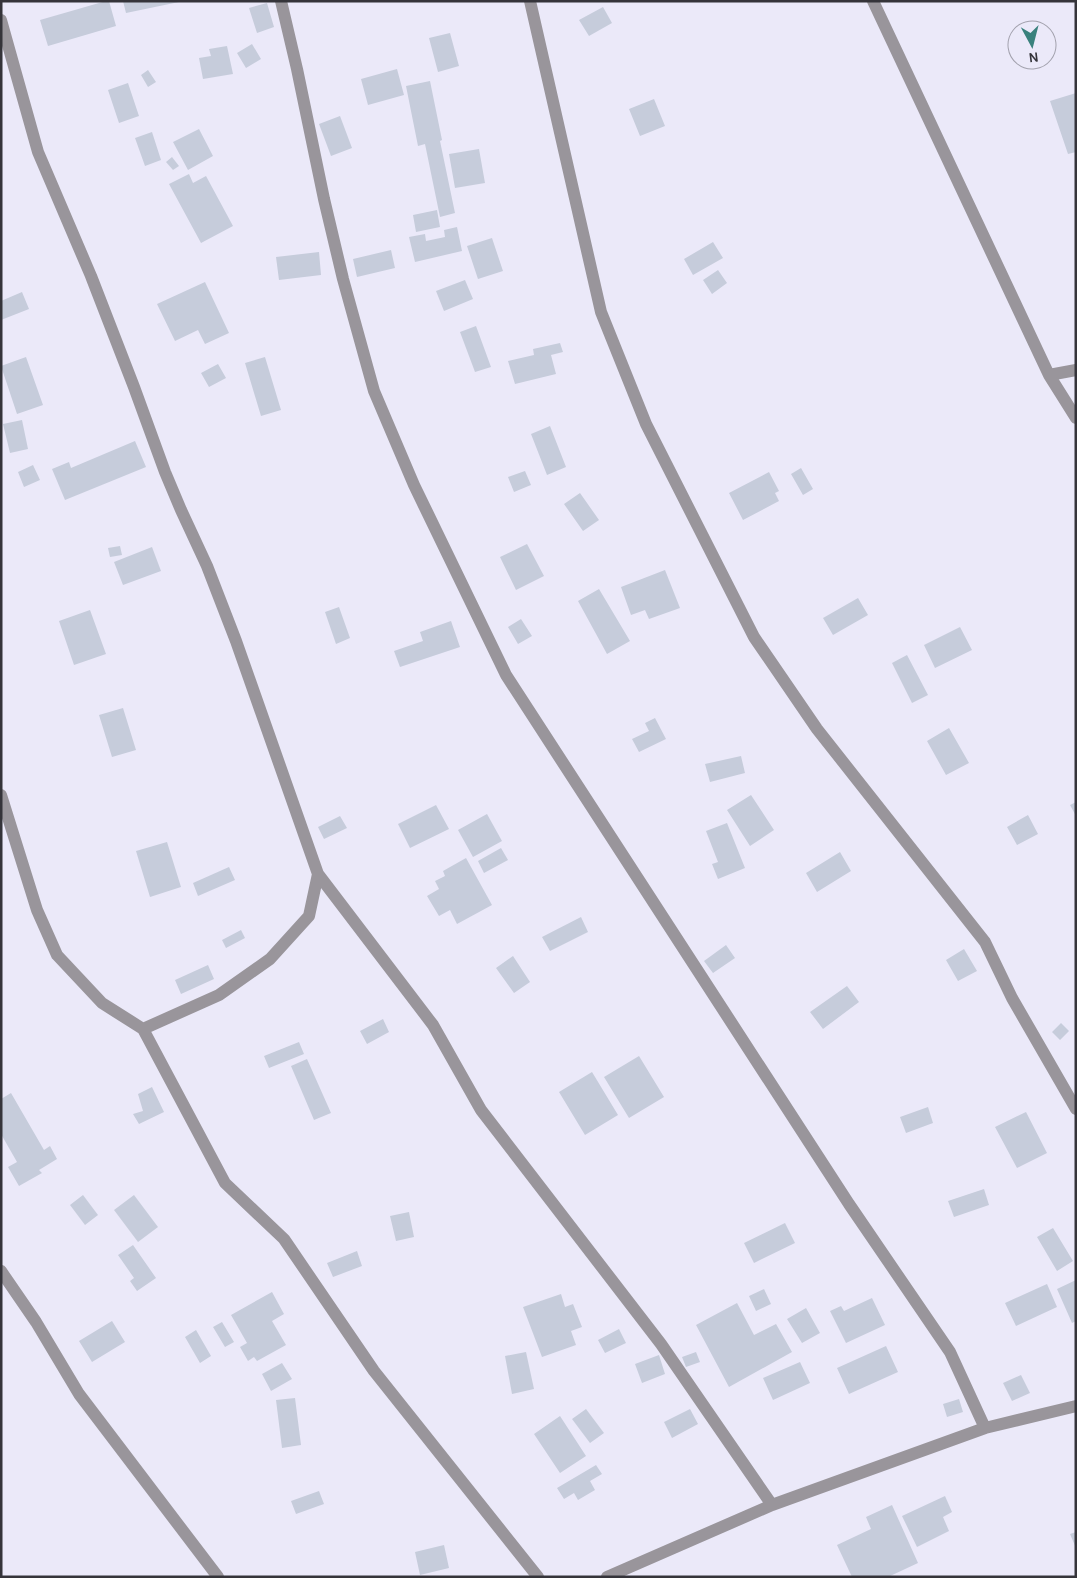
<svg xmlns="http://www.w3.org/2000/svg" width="1077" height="1578" viewBox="0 0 1077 1578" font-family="Karla,sans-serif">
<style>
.building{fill:#c6ccdb}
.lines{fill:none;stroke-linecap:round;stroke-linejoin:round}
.minor{stroke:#99959b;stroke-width:12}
</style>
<rect width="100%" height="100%" fill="#ebe9f9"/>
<path class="building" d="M106,1h3l7,25 -68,20 -8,-26z
M123,1h56v1l-53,11z
M267,3l7,24 -17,6 -8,-25z
M603,7l9,16 -23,13 -10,-16z
M450,33l9,33 -21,6 -9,-34z
M252,44l9,15 -15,9 -9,-15z
M227,46l6,28 -30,5 -4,-21 12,-2 -2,-7z
M397,69l7,26 -36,10 -7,-26z
M148,70l8,12 -8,5 -7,-12z
M430,81l12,59 -2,1 15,72 -15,4 -15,-73 -7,2 -12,-60z
M128,83l11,33 -20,7 -11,-33z
M1076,93v59l-8,2 -18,-53z
M654,99l11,27 -25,10 -11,-27z
M340,116l12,32 -21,8 -12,-32z
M199,129l14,27 -25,14 -15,-28z
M152,132l9,28 -16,6 -10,-28z
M479,149l6,34 -30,5 -6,-34z
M172,157l7,9 -6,4 -7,-8z
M189,174l4,9 13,-7 27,50 -32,17 -32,-59z
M437,210l3,17 -24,5 -3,-17z
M457,227l5,24 -47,11 -6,-25 16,-3 1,7 19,-4 -1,-7z
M492,238l11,33 -25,8 -11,-33z
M713,242l10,16 -30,17 -9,-16z
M391,250l4,18 -38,9 -4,-18z
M319,252l2,23 -42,5 -3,-23z
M718,270l9,13 -15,11 -9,-14z
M465,280l8,19 -29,12 -8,-20z
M205,282l24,51 -24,11 -7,-14 -23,11 -18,-37z
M22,292l7,17 -28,11v-19z
M476,326l15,41 -16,5 -15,-40z
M560,343l3,9 -12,3 5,19 -41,10 -7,-23 26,-6 -1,-6z
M26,357l17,48 -26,9 -16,-48z
M265,357l16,53 -20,6 -16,-53z
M218,364l8,14 -17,9 -8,-14z
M22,420l6,29 -18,4 -7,-29z
M550,426l16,41 -19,8 -16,-41z
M135,441l11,26 -81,33 -13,-31 17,-7 2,6z
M33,465l7,15 -16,7 -6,-15z
M801,468l12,21 -10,6 -12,-21z
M525,471l6,14 -17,7 -6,-15z
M769,472l10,19 -4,2 4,8 -36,19 -14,-27z
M580,493l19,27 -16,11 -19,-27z
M527,544l17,32 -28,14 -16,-33z
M120,546l2,9 -12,2 -2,-9z
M152,547l9,24 -38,14 -9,-23z
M665,570l15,38 -31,11 -4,-9 -14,5 -10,-28z
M599,589l31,52 -23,13 -29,-53z
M858,598l10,17 -35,20 -10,-17z
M339,607l11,31 -14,6 -11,-32z
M90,610l16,44 -32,11 -15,-44z
M521,619l11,17 -14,8 -10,-17z
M451,621l9,26 -60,20 -6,-16 29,-10 -3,-9z
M960,627l12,23 -37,18 -11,-23z
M907,655l21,40 -16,8 -20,-40z
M123,708l13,42 -24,7 -13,-42z
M655,718l11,21 -27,13 -7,-13 17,-8 -4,-8z
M949,728l20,35 -23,12 -19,-34z
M741,756l4,17 -35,9 -5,-18z
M751,795l23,35 -24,16 -23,-36z
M1076,802v14l-6,-11z
M436,805l13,24 -39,19 -12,-24z
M487,814l15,27 -29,16 -15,-27z
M1028,815l10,19 -21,11 -10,-18z
M340,816l7,12 -23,11 -6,-12z
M727,823l18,45 -27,11 -6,-15 6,-2 -12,-31z
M167,842l14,45 -31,10 -14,-46z
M501,848l7,12 -24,13 -6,-12z
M840,852l11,19 -34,21 -11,-19z
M466,858l26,47 -35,19 -7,-14 -11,6 -12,-20 12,-7 -4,-8 10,-5 -2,-5z
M229,867l6,13 -37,16 -5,-13z
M581,917l7,15 -38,19 -8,-14z
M241,930l4,8 -19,10 -4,-8z
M726,945l9,13 -22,15 -9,-12z
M964,949l13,22 -19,10 -12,-21z
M513,956l17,26 -16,11 -18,-25z
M208,965l6,14 -33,15 -6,-14z
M847,986l12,16 -36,27 -13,-17z
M383,1019l6,13 -22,12 -7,-13z
M1061,1023l8,8 -9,9 -8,-8z
M299,1042l5,12 -35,14 -5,-12z
M639,1056l25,41 -35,21 -25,-41z
M307,1059l24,54 -17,7 -23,-54z
M592,1072l26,43 -33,20 -26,-43z
M152,1087l12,25 -25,12 -6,-10 10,-3 -5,-17z
M11,1093l33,57 6,-4 7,13 -18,11 3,3 -23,13 -11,-19 9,-5 -16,-28v-35z
M928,1107l5,16 -27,10 -6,-16z
M1026,1112l21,41 -30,15 -22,-41z
M984,1189l5,16 -35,12 -6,-16z
M83,1195l15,20 -13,10 -15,-20z
M134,1195l24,32 -20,15 -24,-32z
M409,1212l5,25 -18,4 -6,-25z
M785,1223l10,20 -41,20 -10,-20z
M1053,1228l20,33 -16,10 -20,-34z
M133,1245l23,33 -19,13 -7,-10 4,-3 -16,-23z
M357,1251l5,15 -29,11 -6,-14z
M1076,1280v41l-4,2 -15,-34z
M1047,1284l10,23 -41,19 -11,-23z
M764,1289l7,15 -15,7 -7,-15z
M272,1292l12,22 -12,7 14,24 -29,16 -3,-4 -6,4 -8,-14 7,-4 -16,-28z
M561,1294l4,13 8,-3 9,23 -11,4 5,14 -34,12 -19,-50z
M872,1298l13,27 -39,18 -16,-32 11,-5 3,5z
M737,1303l17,32 22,-11 16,28 -63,35 -33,-62z
M806,1308l14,25 -18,10 -15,-24z
M112,1321l13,21 -33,20 -13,-21z
M222,1322l12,20 -9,5 -12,-20z
M619,1329l7,14 -21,10 -7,-13z
M196,1330l15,26 -11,7 -15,-26z
M886,1346l12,26 -49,22 -12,-26z
M526,1352l8,37 -22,5 -7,-38z
M696,1352l4,10 -14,5 -4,-10z
M659,1355l6,19 -23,9 -7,-19z
M800,1362l10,21 -37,17 -10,-22z
M282,1363l10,16 -21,12 -9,-17z
M1021,1375l9,18 -18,8 -9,-18z
M295,1398l6,47 -19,3 -6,-48z
M959,1399l4,13 -16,5 -4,-13z
M586,1409l18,24 -14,10 -18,-24z
M690,1409l8,15 -26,14 -8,-16z
M560,1416l26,40 -26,17 -26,-39z
M596,1465l6,9 -12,7 5,9 -17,10 -4,-7 -10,6 -7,-11z
M319,1491l5,13 -28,10 -5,-13z
M945,1496l7,16 -9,5 6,14 -32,16 -15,-31z
M892,1505l26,58 -30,14h-36l-15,-32 34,-16 -5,-12z
M1076,1532v16l-6,-14z
M444,1545l5,23 -29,7 -5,-23z"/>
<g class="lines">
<path class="minor" d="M281,1l16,68 27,130 19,80 31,112 40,94 92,190 343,529 101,148 35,76
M530,1l71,311 45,112 108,213 63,92 168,213 27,56 64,111
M873,1l176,374 27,43
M1,20l37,132 53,124 43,111 31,85 16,38 26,56 29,75 82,233 115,151 48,85 180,234 111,161
M1049,375l27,-5
M1,795l36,115 20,45 45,48 41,26 82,154 59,56 90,132 164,206
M143,1029l76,-34 51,-36 39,-43 9,-42
M1,1271l35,51 43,72 139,183
M607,1577l165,-72 213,-77 91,-22"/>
</g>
<rect width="1077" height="1578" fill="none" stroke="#35343a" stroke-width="5"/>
<g transform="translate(1032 45) rotate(173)"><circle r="24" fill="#ebe9f9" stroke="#a2a1ad"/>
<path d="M0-4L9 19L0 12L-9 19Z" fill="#39817d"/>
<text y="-8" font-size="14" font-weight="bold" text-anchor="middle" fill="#35343a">N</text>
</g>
</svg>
